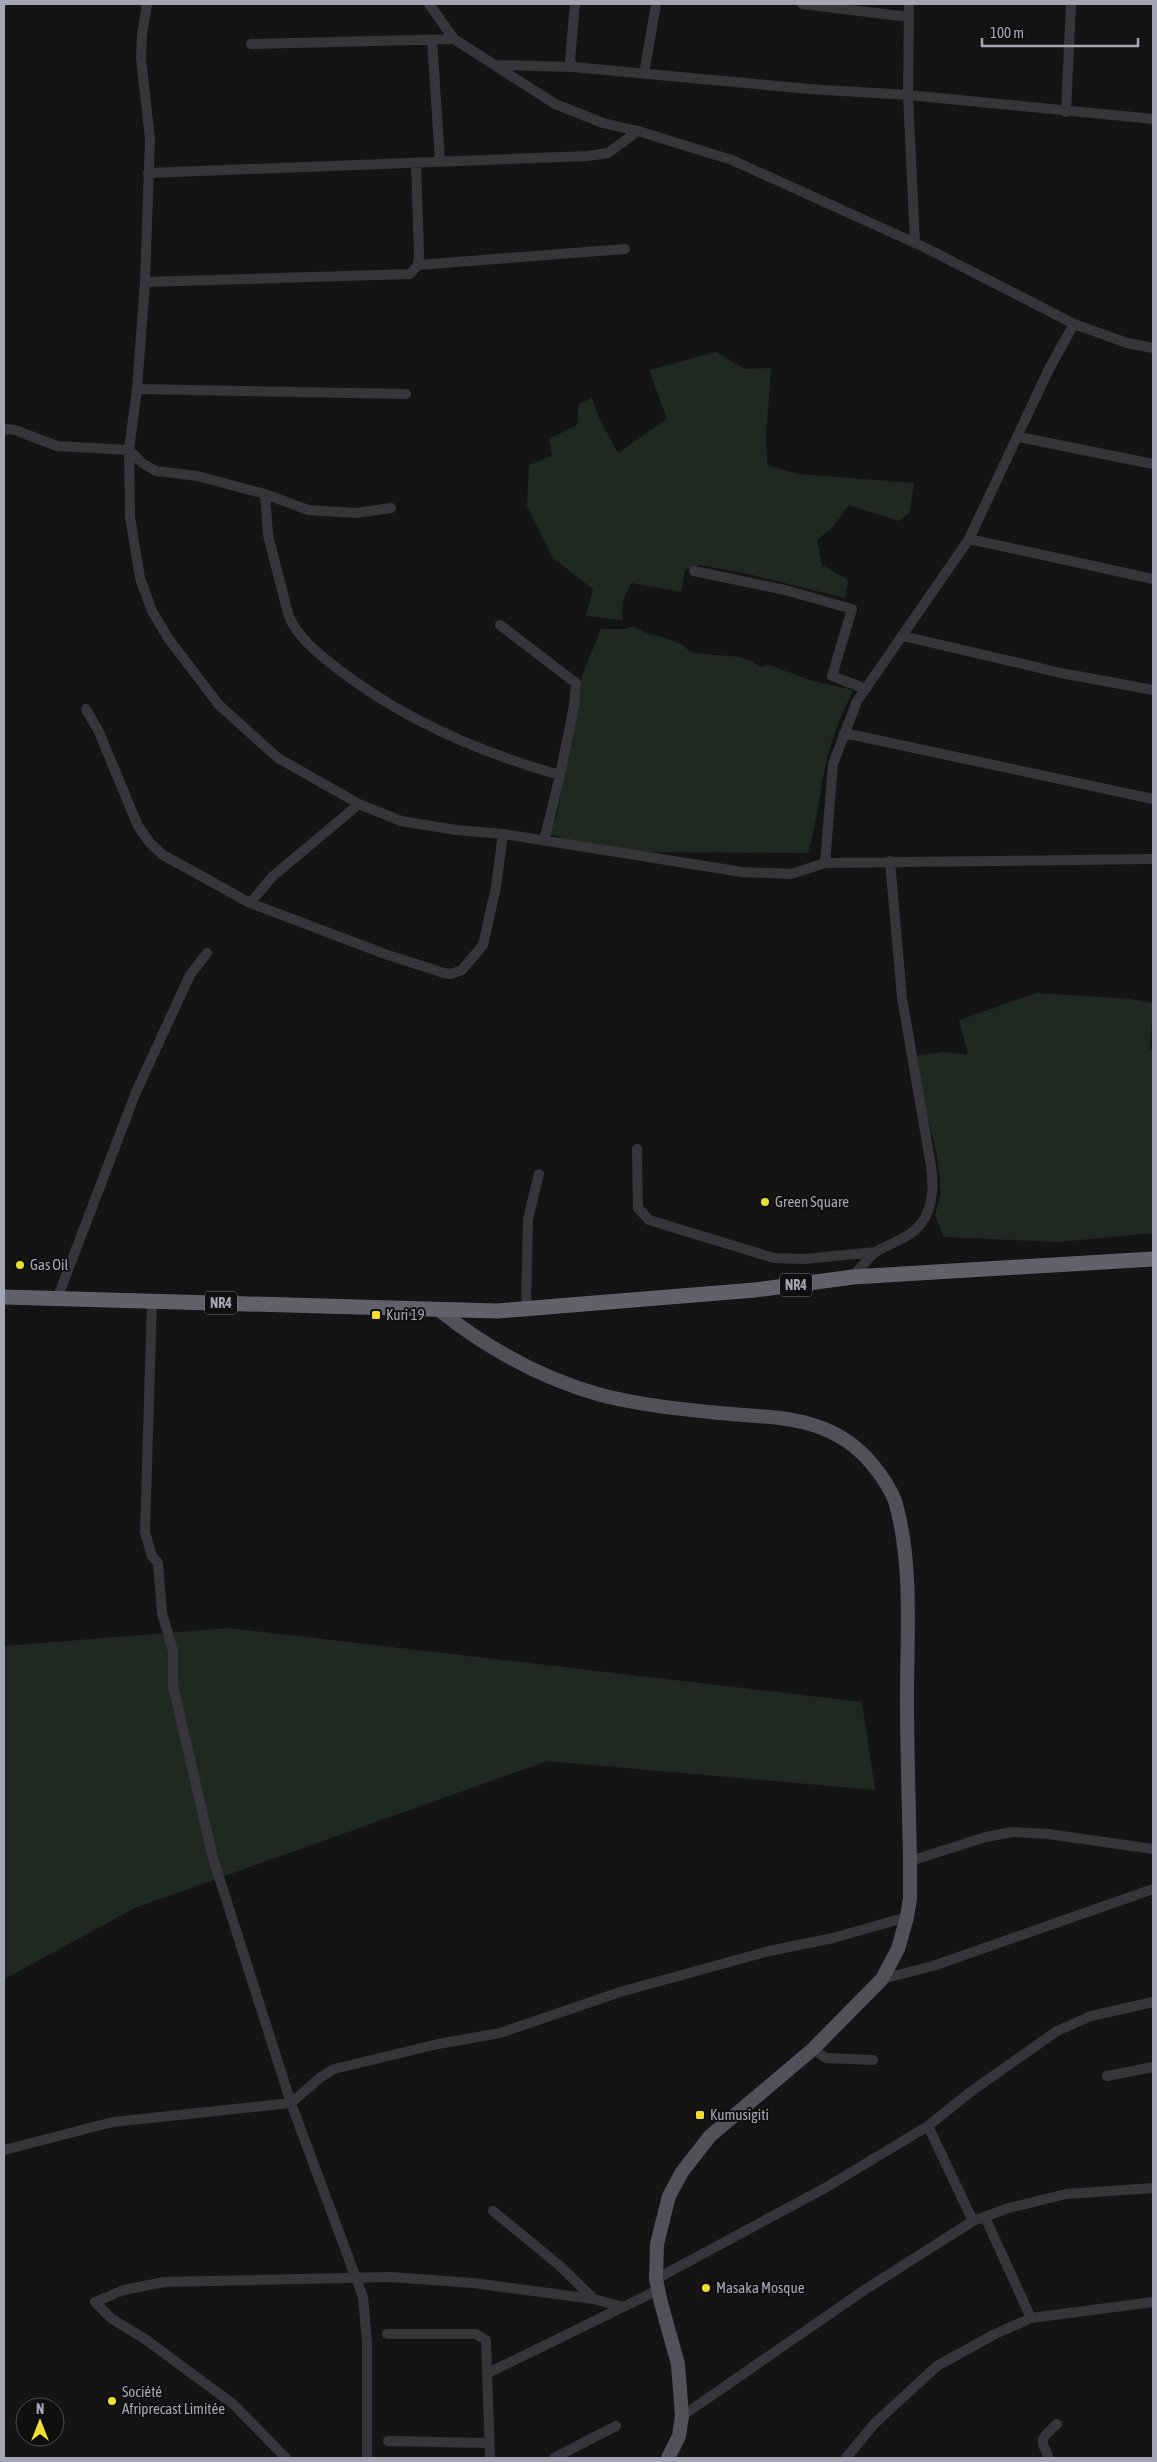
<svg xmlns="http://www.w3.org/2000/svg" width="1157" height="2462" viewBox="0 0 1157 2462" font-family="'Asap Condensed',sans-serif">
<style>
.green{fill:#202822}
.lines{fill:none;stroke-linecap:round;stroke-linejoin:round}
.minor{stroke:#35353a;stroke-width:10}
.major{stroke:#515159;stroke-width:14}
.highway{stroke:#61616b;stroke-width:15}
.poi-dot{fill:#eede32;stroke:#0f0f10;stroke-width:2}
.labels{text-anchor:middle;stroke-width:4;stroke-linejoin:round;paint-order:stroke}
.shield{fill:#0f0f10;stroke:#787984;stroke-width:1}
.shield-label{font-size:14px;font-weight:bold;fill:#a5a6b5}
.poi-label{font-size:15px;fill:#a5a6b5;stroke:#0f0f10;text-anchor:start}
</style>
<rect width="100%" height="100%" fill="#141415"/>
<path class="green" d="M716,352l29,17 26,-1 -5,69 1,28 31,9 116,9 -4,29 -12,9 -49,-16 -16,22 -16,13 5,25 26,15 -3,18 -101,-25 -45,-8 -14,5 -4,22 -50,-9 -8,17 -1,20 -36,-4 7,-27 -40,-31 -26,-52 2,-41 23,-9 -3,-17 28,-14 2,-21 13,-6 7,20 19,35 49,-34 -18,-49z
M633,626c15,10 32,10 47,18 5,2 8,7 13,8 24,6 47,-1 67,15l10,-2 39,15 44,10c-9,20 -18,40 -24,61 -9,33 -11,68 -21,102l-184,-1 -65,-11 1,-5 -11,-1 8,-21 25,-138 19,-47h26z
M1037,993l94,6 22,4 -3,46 3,1v183l-94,9 -115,-5 -9,-22 6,-22 -4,-38 -25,-99 33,-4 23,3 -9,-35z
M229,1628l633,74 13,88 -328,-29 -412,147 -131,71v-333z"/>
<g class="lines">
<path class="minor" d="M147,4l-5,31 -1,24 9,80 -5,143 -8,107 -8,61 1,67 10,61 12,33 16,27 51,67 59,53 81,46 42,17 55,9 47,4 70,11 169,27 49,2 34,-11 328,-4
M429,4l25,35 101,65 48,19 35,8 94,29 194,88 148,76 53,19 26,5
M575,4l-5,57 3,6 236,22 99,6 245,24
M802,4l107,13
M909,4l-1,91 7,148
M432,40l8,120
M251,44l203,-5
M494,65l79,2
M644,74l12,-70
M1066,112l5,-108
M148,173l440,-17 20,-3 30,-22
M418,265l207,-16
M145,282l265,-8 8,-9 1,-11 -3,-90
M137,389l269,5
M4,429l11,1 42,16 72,4 13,13 14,8 41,5 68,18 43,16 48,3 35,-5
M1019,437l134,27
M265,494l3,41 21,82c11,23 30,37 49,52 66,51 143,84 222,106l-16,66
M969,539l184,40
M694,571l91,19 67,19 -20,67 34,13
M500,625l76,58 -2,23 -14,69
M903,636l158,37 92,17
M86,709l13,23 39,94 12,17 13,12 87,48 135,51 59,19 7,1 11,-4 21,-25 13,-58 7,-53
M844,733l309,66
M825,863l8,-99 24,-63 112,-162 80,-170 25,-45
M250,903l22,-26 87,-73
M637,1149l1,59 11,12 125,38 30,1 71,-7
M853,1277c7,-8 15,-20 24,-26 9,-5 19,-9 28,-14 27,-15 30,-43 26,-71l-29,-168 -12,-137
M57,1299l79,-207 54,-117 17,-22
M152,1301l-7,231 7,24 6,7 4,50 11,38v35l40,172 78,245 72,194 4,45v116
M526,1309l2,-90 11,-45
M910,1861l76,-24 27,-5 35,2 105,15
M882,1979l51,-13 220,-77
M813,2049l13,9 47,2
M1107,2076l46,-9
M928,2126l45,95
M4,2150l109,-28 178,-19 30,-26 13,-8 104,-25 62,-11 120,-41 149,-41 64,-13 74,-21
M493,2211l67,55 34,33
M985,2217l46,101
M656,2279l169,-91 103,-62 41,-33 88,-62 34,-15 62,-14
M387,2334h89l10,6 4,118
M488,2373l170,-83
M682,2416l184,-127 107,-68 36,-13 57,-14 87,-6
M388,2441l101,2
M286,2458l-53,-54 -88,-65 -33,-20 -17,-17 29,-12 40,-8 226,-5 83,6 121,16 29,8
M554,2458l62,-32
M846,2458l28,-34 63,-58 58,-32 36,-16 122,-16
M1049,2458c-10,-20 -8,-19 8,-34"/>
<path class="major" d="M439,1310c49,39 101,68 162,85 39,10 79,14 118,18 58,5 112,2 153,51 9,11 18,23 23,37 18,61 12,134 12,197 0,54 2,108 3,163v38l-3,18 -9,32 -16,30 -69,70 -103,87 -28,36 -13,24 -12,48 -1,35 5,24 17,61 4,52 -3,20 -11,22"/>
<path class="highway" d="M4,1297l493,14 258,-21 98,-13 300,-18"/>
</g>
<g class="poi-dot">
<circle cx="765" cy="1202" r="5"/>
<circle cx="20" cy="1265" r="5"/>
<rect x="371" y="1310" width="10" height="10" rx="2.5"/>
<rect x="695" y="2110" width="10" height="10" rx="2.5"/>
<circle cx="706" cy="2288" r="5"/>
<circle cx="112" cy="2401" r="5"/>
</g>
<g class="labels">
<g class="shield">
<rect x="780" y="1273.5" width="32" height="23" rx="4"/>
<rect x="205" y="1291.5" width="32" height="23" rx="4"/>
</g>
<g class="shield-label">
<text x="796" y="1290">NR4</text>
<text x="221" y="1308">NR4</text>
</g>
<g class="poi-label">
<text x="775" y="1207">Green Square</text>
<text x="30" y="1270">Gas Oil</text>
<text x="386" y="1320">Kuri 19</text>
<text x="710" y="2120">Kumusigiti</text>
<text x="716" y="2293">Masaka Mosque</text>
<text x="122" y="2397">Société<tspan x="122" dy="17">Afriprecast Limitée</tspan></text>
</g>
</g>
<rect width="1157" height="2462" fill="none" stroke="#a5a6b5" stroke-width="10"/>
<g transform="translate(40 2422)"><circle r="24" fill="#0f0f10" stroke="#4b4b52"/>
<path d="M0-4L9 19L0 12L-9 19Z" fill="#eede32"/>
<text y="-8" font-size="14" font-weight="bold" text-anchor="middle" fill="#a5a6b5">N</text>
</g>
<path d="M982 38v8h156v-8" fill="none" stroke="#a5a6b5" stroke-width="2.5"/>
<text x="990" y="38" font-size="15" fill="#a5a6b5" stroke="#0f0f10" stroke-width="4" paint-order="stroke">100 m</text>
</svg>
